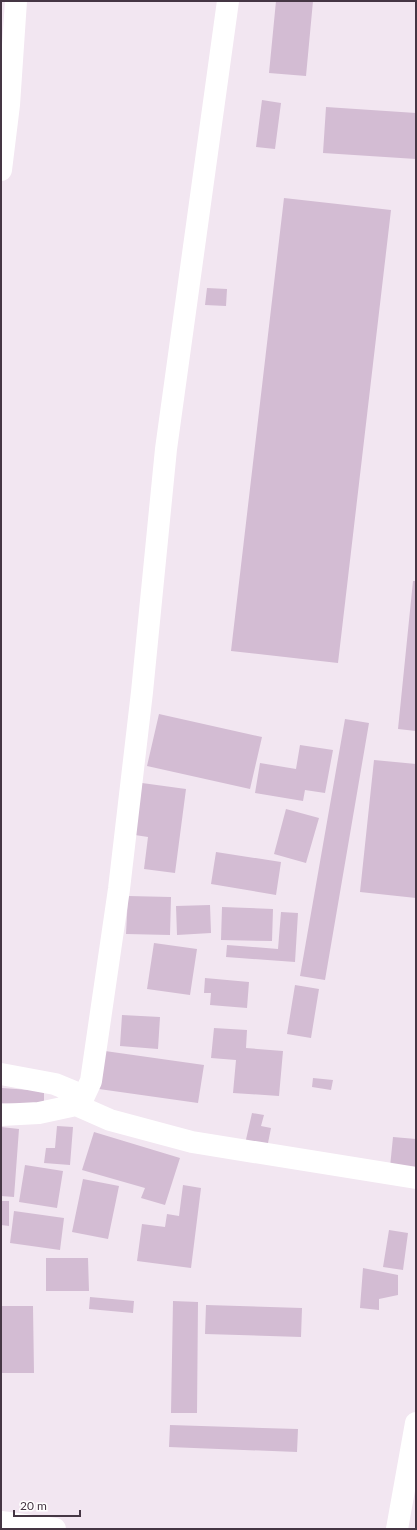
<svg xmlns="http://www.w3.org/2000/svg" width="417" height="1530" viewBox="0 0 417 1530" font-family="Lato,sans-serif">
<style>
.building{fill:#d3bcd3}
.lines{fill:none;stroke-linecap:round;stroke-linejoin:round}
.minor{stroke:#fff;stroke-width:22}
</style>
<rect width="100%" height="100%" fill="#f2e6f1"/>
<path class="building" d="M276,1h37l-7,75 -37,-3z
M262,100l19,3 -6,46 -19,-2z
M326,107l90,6v46l-93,-6z
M284,198l107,12 -53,453 -107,-12z
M207,288l20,1 -1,17 -21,-1z
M413,581h3v150l-18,-2z
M159,714l103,23 -12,52 -103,-23z
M345,719l24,4 -44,257 -25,-4z
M300,745l33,5 -8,43 -20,-3 -2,11 -48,-8 5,-30 36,6z
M374,760l42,4v134l-56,-6z
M142,783l44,6 -11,84 -31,-4 4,-32 -13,-2z
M286,809l33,9 -13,45 -32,-9z
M216,852l65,10 -5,33 -65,-11z
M128,896l43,1 -1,38 -44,-1z
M210,905l1,28 -34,2 -1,-29z
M222,907l51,2 -1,32 -51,-1z
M281,912l17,1 -3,49 -69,-5 1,-12 51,4z
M154,943l43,6 -7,46 -43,-6z
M205,978l44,4 -2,26 -37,-3 1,-12h-7z
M295,985l24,4 -8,49 -24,-4z
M122,1015l38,2 -2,32 -38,-3z
M214,1028l33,2 -1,18 37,3 -4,45 -46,-3 3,-33 -25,-2z
M105,1051l99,14 -6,38 -99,-14z
M313,1078l20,2 -2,10 -19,-3z
M2,1088l42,3v14l-43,-2z
M252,1113l12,2 -3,11 10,2 -4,20 -22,-4z
M57,1126l16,1 -3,38 -26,-2 2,-15h9z
M1,1127l18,2 -5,68 -13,-1z
M94,1132l86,26 -15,47 -24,-7 4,-10 -63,-18z
M393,1137l23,2v31l-26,-3z
M25,1165l38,6 -6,37 -38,-6z
M83,1179l36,7 -11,53 -36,-7z
M183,1185l18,3 -10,80 -54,-7 5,-37 23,3 2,-13 12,2z
M1,1201h8v25l-8,-1z
M14,1211l50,7 -4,32 -50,-7z
M389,1230l19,3 -5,37 -20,-3z
M46,1258h42l1,33h-43z
M363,1268l35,7v20l-19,4v11l-19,-2z
M90,1297l44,4 -1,12 -44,-4z
M173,1301l25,1 -1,111h-26z
M206,1305l96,3 -1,29 -96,-3z
M1,1306h32l1,67h-33z
M170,1425l128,4 -1,23 -128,-5z"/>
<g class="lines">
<path class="minor" d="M1,170l8,-65 7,-104
M1,1074l54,10 29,12
M76,1105l34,15 82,22 224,36
M1,1115l38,-2 37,-8 8,-9 7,-15 28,-192 23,-197 24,-243 62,-448
M1,1522l54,7
M397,1529l19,-106"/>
</g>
<rect width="417" height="1530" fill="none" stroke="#453644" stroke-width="4"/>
<path d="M14 1510v6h66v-6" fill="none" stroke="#453644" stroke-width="2"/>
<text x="20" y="1510" font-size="12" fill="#453644" stroke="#ffffff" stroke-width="3" paint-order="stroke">20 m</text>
</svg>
